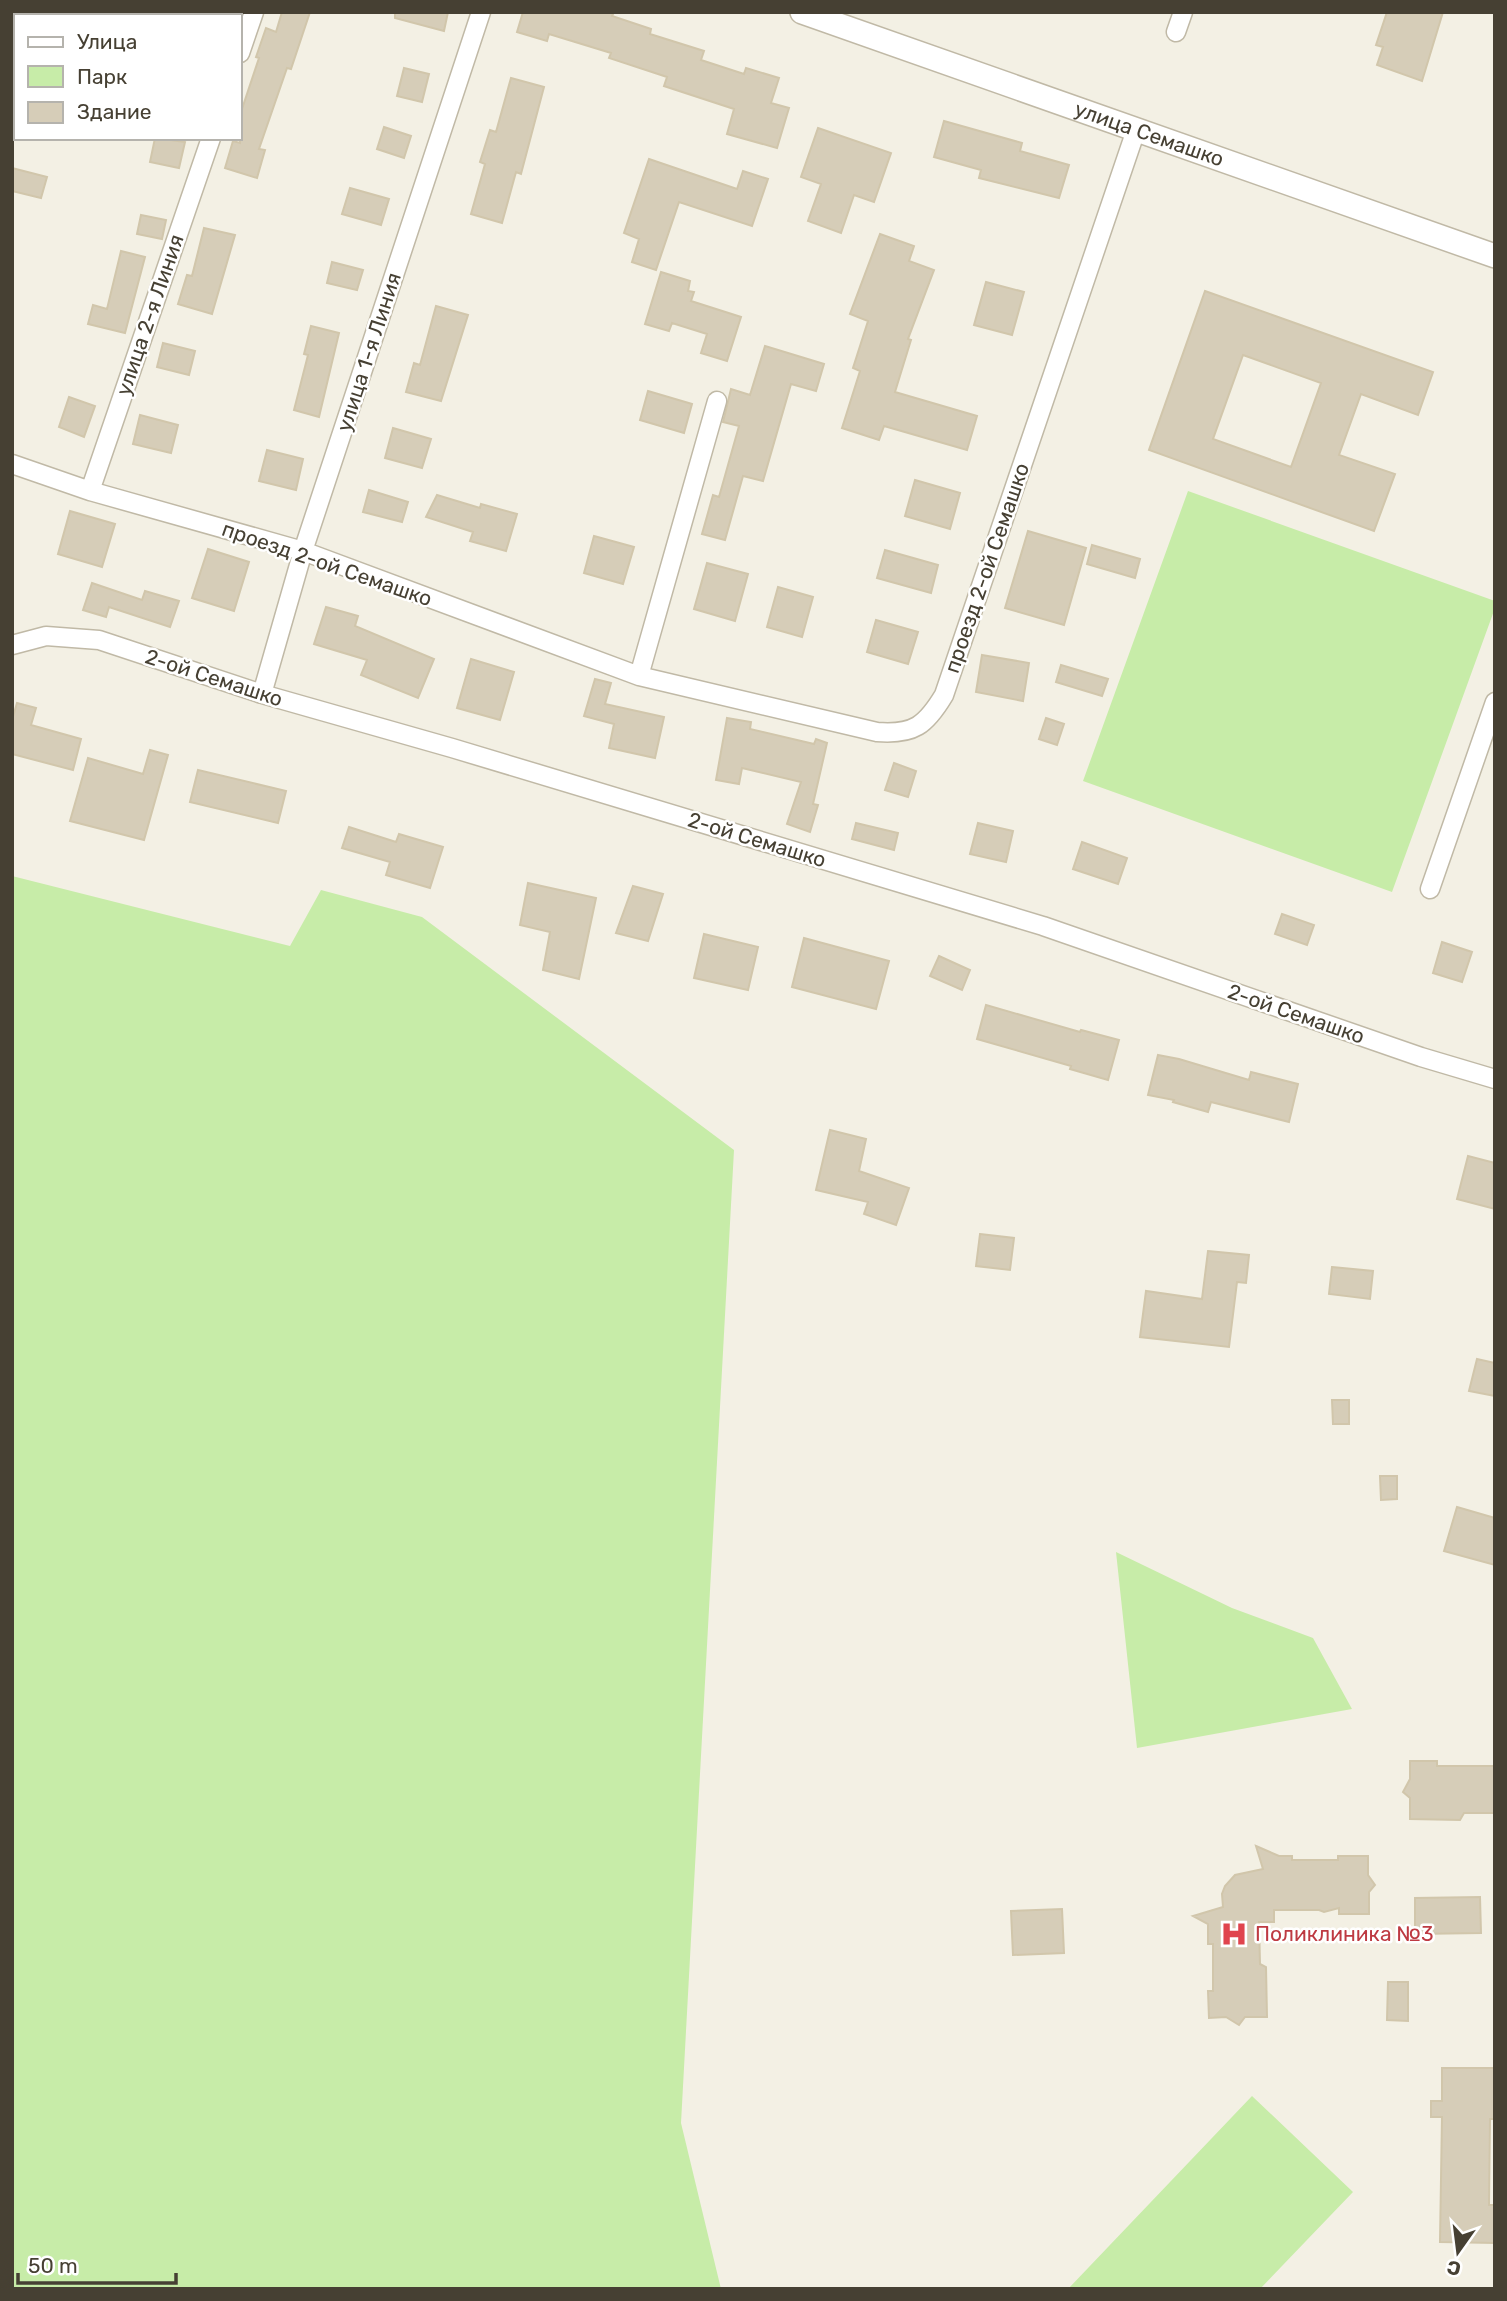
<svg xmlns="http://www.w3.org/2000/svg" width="1507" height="2301" viewBox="0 0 1507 2301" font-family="Rubik,sans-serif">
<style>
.green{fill:#c7eca8}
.building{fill:#d6cdb8;stroke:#d1c6ab;stroke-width:2;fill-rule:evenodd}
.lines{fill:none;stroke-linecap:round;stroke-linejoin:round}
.minor-casing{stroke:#c0b9a6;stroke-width:21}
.tertiary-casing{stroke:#c0b9a6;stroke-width:26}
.minor{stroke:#fff;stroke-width:18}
.tertiary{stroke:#fff;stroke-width:23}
.labels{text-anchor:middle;stroke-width:5;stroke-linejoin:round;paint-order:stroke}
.street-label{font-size:21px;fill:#464033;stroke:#fff}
.health-label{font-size:21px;fill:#be3a42;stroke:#fff;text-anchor:start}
</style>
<rect width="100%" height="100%" fill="#f3f0e4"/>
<path class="green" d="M1188,491l307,110v7l-103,284 -309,-111z
M12,876l278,70 31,-56 101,27 312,233 -53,973 40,166h-709z
M1116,1552l116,56 81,30 39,71 -215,39z
M1252,2096l101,96 -93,97h-192z"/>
<path class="building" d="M282,12h28l-19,57 -4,-1 -28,81 6,1 -8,28 -32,-10 8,-27 7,2v-28l19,-57 -3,-1 10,-29 10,4z
M395,12h53l-4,19 -49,-13z
M523,12h91l-2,4 39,13 -1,5 54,17 -3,9 43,14 2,-6 33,10 -8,25 18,5 -12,40 -50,-14 7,-25 -70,-23 3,-9 -58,-19 2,-5 -62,-19 -2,7 -30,-9z
M1387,12h56l-21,69 -45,-16 6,-18 -7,-2z
M404,68l25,6 -7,28 -25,-6z
M511,78l33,9 -23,87 -5,-2 -14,51 -31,-9 14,-50 -5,-2 10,-32 6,2z
M944,121l78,22 -2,8 49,14 -10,33 -80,-20 2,-8 -47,-13z
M384,127l27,9 -7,22 -27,-9z
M818,128l73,25 -17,49 -20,-7 -13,38 -33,-12 13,-37 -20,-7z
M155,138l30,4 -6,26 -29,-6z
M649,159l88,30 6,-18 25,8 -16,47 -73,-24 -23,68 -24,-8 7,-23 -15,-6z
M12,168l35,9 -6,21 -29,-7z
M350,188l39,11 -8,26 -39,-11z
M141,215l25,5 -4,19 -25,-5z
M204,228l31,7 -23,79 -34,-10 9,-29 5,1z
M880,234l34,12 -5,15 25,9 -26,69 3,1 -16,52 82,24 -10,34 -83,-24 -5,14 -37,-12 18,-57 -7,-3 15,-47 -18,-7z
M121,251l24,6 -20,76 -37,-9 5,-19 14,4z
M332,262l31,8 -6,20 -30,-7z
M661,272l29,9 -2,10 6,1 -3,9 50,16 -14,44 -26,-8 6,-19 -35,-11 -3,8 -24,-7z
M986,282l38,10 -12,43 -38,-10z
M1205,291l228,81 -15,43 -57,-21 -22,61 56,19 -21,57 -225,-81zM1243,355l78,28 -30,84 -78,-28z
M436,306l32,9 -27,86 -35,-9 8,-29 6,2z
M311,326l28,7 -20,84 -25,-7 14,-55 -4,-1z
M163,343l32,8 -6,24 -32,-8z
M765,346l59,18 -8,27 -25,-7 -28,97 -20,-5 -18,64 -23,-6 11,-39 6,2 20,-71 -16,-4 8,-33 19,6z
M648,391l44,13 -8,29 -44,-13z
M69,397l26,9 -11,31 -25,-10z
M140,415l38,10 -7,28 -38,-9z
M393,428l38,11 -9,29 -37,-10z
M267,450l36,9 -7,31 -37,-9z
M915,480l45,13 -10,36 -45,-13z
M369,490l39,12 -6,20 -39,-10z
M437,495l43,13 1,-4 36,10 -11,37 -36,-10 3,-9 -47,-15z
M70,511l45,13 -13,43 -44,-13z
M1028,531l58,17 -22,77 -59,-17z
M594,536l40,11 -11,37 -39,-11z
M1092,545l48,14 -5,19 -48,-14z
M208,549l41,13 -15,49 -42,-13z
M885,550l53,15 -7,28 -54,-15z
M707,563l41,11 -13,47 -41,-12z
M92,583l50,17 3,-9 34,10 -9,26 -61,-20 -3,10 -23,-7z
M778,587l35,10 -11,40 -35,-10z
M326,607l32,9 -3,10 79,33 -16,39 -57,-23 6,-15 -53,-16z
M876,620l42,12 -10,32 -41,-12z
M982,655l47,8 -6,38 -47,-9z
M471,659l43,13 -14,48 -43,-12z
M1061,665l47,14 -6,17 -46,-14z
M595,679l16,4 -6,21 59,13 -9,41 -46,-10 5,-24 -30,-8z
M17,703l19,5 -5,17 50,14 -8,31 -61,-16v-34z
M727,718l24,4 -1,7 64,15 2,-5 11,4 -14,61 5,1 -8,27 -23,-8 14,-42 -59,-14 -3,16 -23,-4z
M1046,718l18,6 -7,21 -18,-6z
M150,750l18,5 -24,85 -74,-19 18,-63 55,16z
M894,763l22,8 -8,26 -23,-7z
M198,770l88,21 -8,32 -88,-21z
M856,823l42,10 -4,17 -42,-11z
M978,823l35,8 -7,31 -36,-8z
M349,827l47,15 3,-8 44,13 -13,41 -44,-13 4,-13 -48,-14z
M1082,842l45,16 -9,26 -45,-15z
M528,883l68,15 -17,81 -36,-9 7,-38 -30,-7z
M633,886l30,8 -15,47 -32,-8z
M1282,914l32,11 -7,20 -32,-11z
M704,934l54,13 -10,43 -54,-12z
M804,938l85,23 -13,48 -84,-22z
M1442,942l30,10 -10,30 -29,-9z
M939,956l31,14 -8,20 -32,-14z
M986,1005l94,27 1,-2 38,10 -11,40 -38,-11 1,-3 -94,-27z
M1158,1055l21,4 70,21 2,-8 47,12 -9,38 -78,-20 -3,10 -35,-10 1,-2 -26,-5z
M830,1130l36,9 -7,32 50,17 -13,37 -32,-11 4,-12 -52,-12z
M1468,1156l27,7v46l-38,-10z
M980,1234l34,4 -4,32 -34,-4z
M1208,1251l41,4 -3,28 -9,-1 -8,65 -89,-10 6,-46 56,8z
M1332,1267l41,4 -3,28 -41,-5z
M1477,1359l18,4v33l-26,-5z
M1332,1400h17v24h-16z
M1380,1476h17v23l-16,1z
M1457,1507l38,11v47l-51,-14z
M1410,1761h27v5h58v47h-31l-4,7 -50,-1v-21l-7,-6 7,-13z
M1256,1846l23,10h13v4h46v-4h30v19l7,10 -6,7v22h-30v-6l-15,4 -5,-2h-45v12h-15l1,42 6,3 1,50h-22l-6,8 -13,-8 -17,1 -1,-27h5v-47h-5v-20l-15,-8 30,-9 -1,-13 3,-8 10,-11 28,-6z
M1480,1897l1,36 -66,1v-36z
M1062,1909l2,44 -51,2 -2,-44z
M1388,1982h20v39l-21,-1z
M1442,2068h53v51h-5l-1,86h6v38l-55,-1 2,-125h-11v-16h11z"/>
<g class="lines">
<defs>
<path id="minor" d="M12,14l1,-2
M1176,32l7,-20
M240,53l14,-41
M12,464l78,27 213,60 336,125 238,56c37,3 49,-7 67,-37l192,-565
M90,491l121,-353
M12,645l34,-9 53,4 163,54 190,54 591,178 378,131 74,22
M639,676l78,-275
M262,694l41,-143 178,-539
M1430,889l65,-187"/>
<g id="tertiary">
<path id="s1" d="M802,12l693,244"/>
</g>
</defs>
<use href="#minor" class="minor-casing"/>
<use href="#tertiary" class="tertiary-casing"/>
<use href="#minor" class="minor"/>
<use href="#tertiary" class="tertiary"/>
</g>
<defs>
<symbol id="hospital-bare" viewBox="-9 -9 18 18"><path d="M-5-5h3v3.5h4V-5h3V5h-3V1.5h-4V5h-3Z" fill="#e0444e" stroke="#fff" stroke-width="2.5" paint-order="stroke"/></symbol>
</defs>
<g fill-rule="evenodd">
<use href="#hospital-bare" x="1215" y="1915" width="38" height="38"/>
</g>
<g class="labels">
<g class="street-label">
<text dy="7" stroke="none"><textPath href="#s1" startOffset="368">улица Семашко</textPath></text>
<text transform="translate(150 315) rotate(-71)" y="7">улица 2-я Линия</text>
<text transform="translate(369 352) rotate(-72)" y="7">улица 1-я Линия</text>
<text transform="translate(327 564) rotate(19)" y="7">проезд 2-ой Семашко</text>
<text transform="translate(987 568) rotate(-71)" y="7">проезд 2-ой Семашко</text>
<text transform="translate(214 678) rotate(18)" y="7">2-ой Семашко</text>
<text transform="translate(757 840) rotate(17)" y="7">2-ой Семашко</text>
<text transform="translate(1296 1014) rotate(19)" y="7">2-ой Семашко</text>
</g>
<g class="health-label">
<text x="1255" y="1941">Поликлиника №3</text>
</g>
</g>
<rect width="1507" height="2301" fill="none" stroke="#464033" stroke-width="28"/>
<rect x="14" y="14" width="228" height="126" fill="#ffffff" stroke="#b5b3ad" stroke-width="2"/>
<rect x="28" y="37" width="35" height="10" fill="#ffffff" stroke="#b5b3ad" stroke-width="2"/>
<text x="77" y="49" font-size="21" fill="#464033">Улица</text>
<rect x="28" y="66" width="35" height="21" fill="#c7eca8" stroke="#b5b3ad" stroke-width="2"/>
<text x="77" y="84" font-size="21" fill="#464033">Парк</text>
<rect x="28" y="102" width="35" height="21" fill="#d6cdb8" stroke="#b5b3ad" stroke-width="2"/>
<text x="77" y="119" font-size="21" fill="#464033">Здание</text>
<g transform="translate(1458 2252) rotate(194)" stroke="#ffffff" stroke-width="5" paint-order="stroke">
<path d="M0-5L12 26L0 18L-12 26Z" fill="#464033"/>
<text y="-10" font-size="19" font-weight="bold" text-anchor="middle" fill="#464033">С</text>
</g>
<path d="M18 2273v10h158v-10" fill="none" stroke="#464033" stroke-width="3.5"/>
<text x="28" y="2273" font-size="21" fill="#464033" stroke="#ffffff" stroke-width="5" paint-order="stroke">50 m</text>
</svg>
